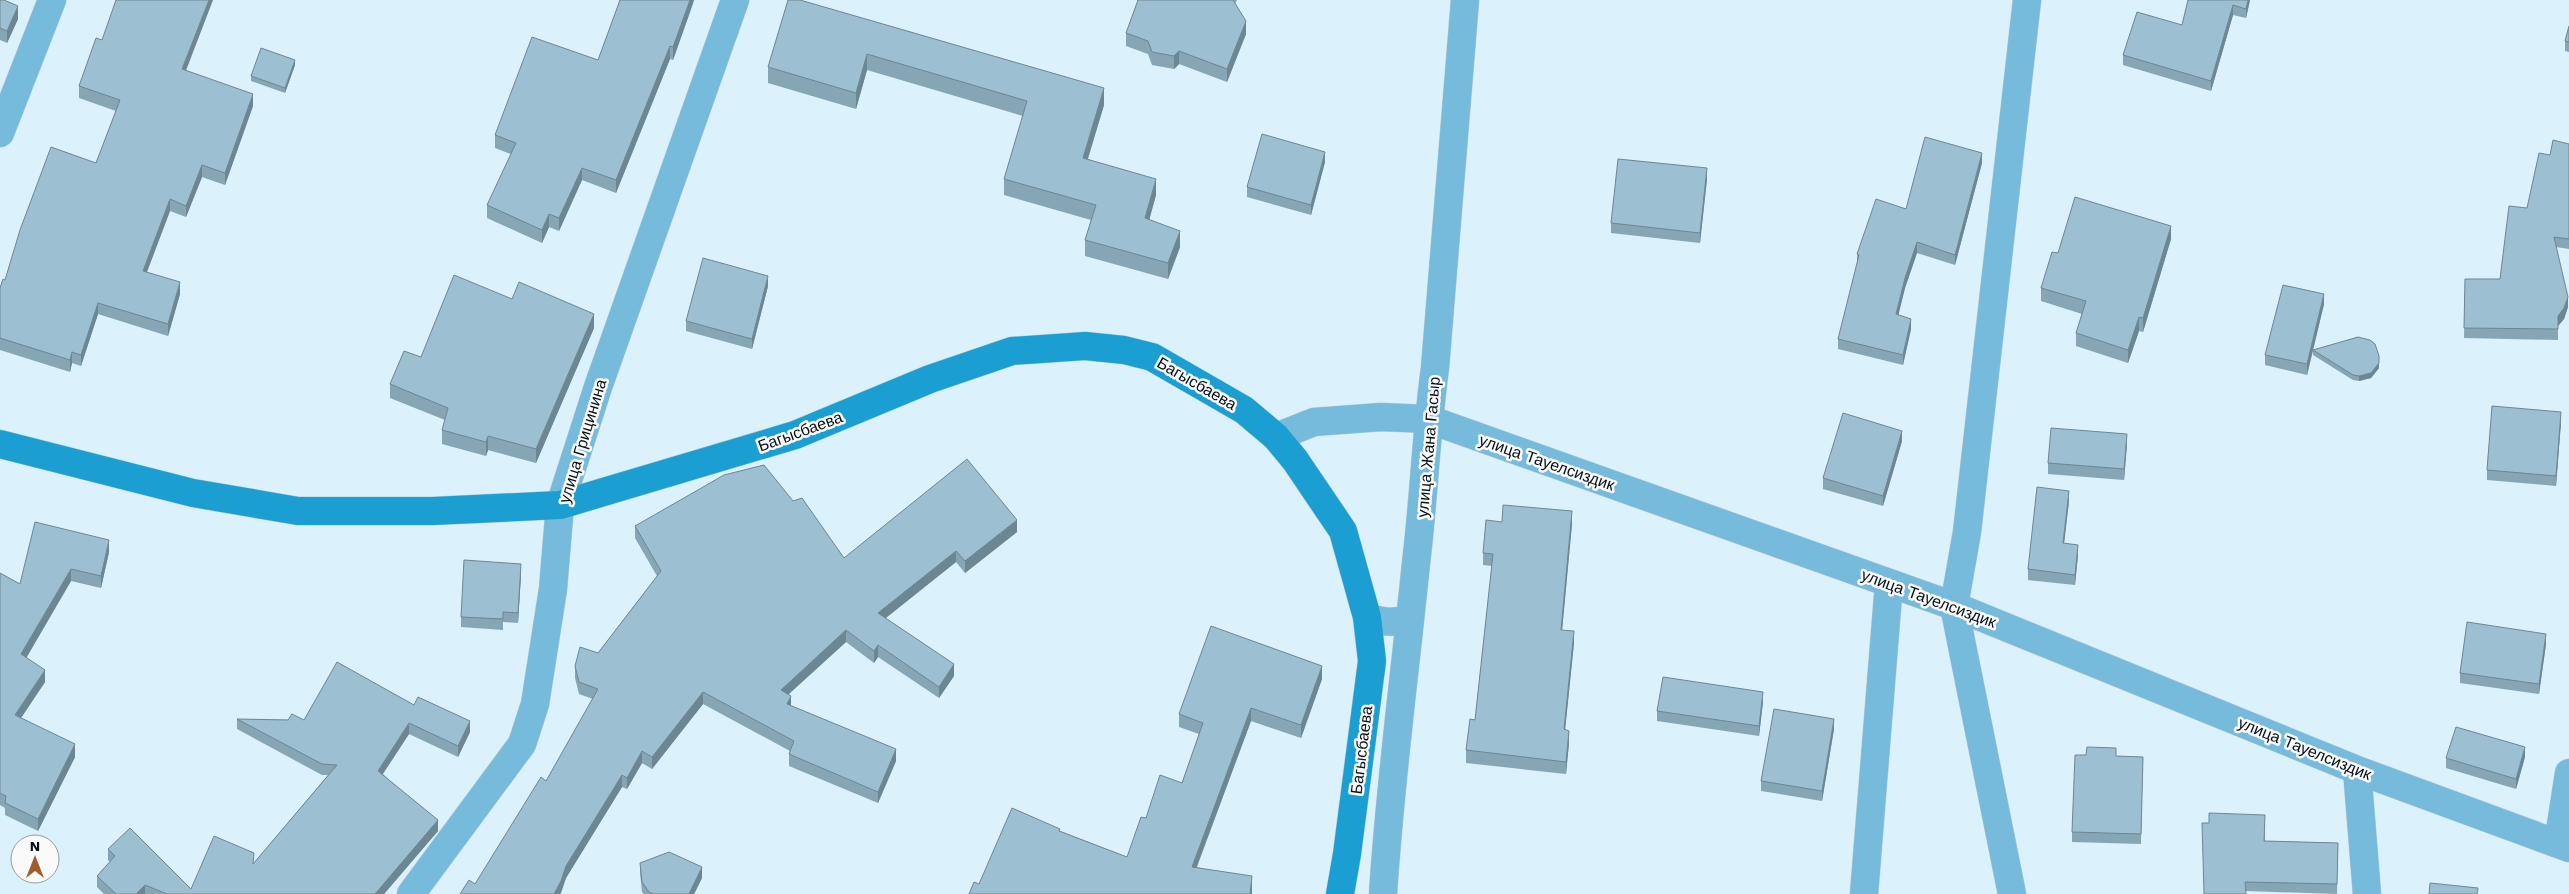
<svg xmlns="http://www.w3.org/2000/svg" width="2569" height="894" viewBox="0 0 2569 894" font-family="'Work Sans',sans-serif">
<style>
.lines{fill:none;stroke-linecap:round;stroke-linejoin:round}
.street-casing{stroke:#b9cdd7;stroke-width:29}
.secondary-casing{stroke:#b9cdd7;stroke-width:29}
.street{stroke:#76badc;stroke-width:28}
.secondary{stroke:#1b9fd2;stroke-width:28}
.wall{fill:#86a5b5}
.shaded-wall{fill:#6d8693}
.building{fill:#9cc0d2;stroke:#6d8693}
.labels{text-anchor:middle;stroke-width:5;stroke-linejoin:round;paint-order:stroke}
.street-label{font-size:16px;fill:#041016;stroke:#fafafa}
</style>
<rect width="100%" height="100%" fill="#dbf1fc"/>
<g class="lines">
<defs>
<path id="street" d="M0,133l52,-133
M1276,437l38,-15 67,-5 47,2 526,187 403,164 212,78
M1367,617c17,6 27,6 43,1
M2357,770l10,124
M2558,844l11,-71
M411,894l111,-150 13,-40 18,-115 7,-84 38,-118 137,-387
M1383,894c7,-111 22,-221 33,-331 8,-65 10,-130 19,-195l30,-368
M1864,894l25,-311
M2012,894l-58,-288 13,-74 60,-532"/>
<path id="secondary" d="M0,444l193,49 105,18h135l127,-6 235,-70 135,-56 82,-28 73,-5 39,4 28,7 92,53 32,27 19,23 48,71 24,86 5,44 -25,193 -7,40"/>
</defs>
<use href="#street" class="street-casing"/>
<use href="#secondary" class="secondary-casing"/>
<use href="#street" class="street"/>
<use href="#secondary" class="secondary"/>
</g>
<path class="wall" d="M0,0l18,19 -11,24 -7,-3z
M620,0h74l-4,12 -17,48 -3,-1 -54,134 -34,-13 -23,51 -10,-4 -7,16 -55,-25v-13l24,-51 -16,-6v-13l103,-75z
M788,0l316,105 -16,54 68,36 -7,25 31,27 -12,32 -83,-23v-16l6,-20 -87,-25v-16l19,-63 -156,-46 -11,39 -88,-26v-16z
M1138,0h99l-2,4 11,30 -19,48 -48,-18 -5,5 -22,-4 -4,-11 -22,-8v-13z
M2188,0h62l-4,18 -13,-3 -22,76 -88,-26v-10l59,-30z
M2569,26v26l-4,-1v-10z
M102,40l84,31 67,35 -28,79 -23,-8 -16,40 -16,-6 -23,61 33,22 -12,42 -70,-22 -17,52 -9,-3 -2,9 -70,-22v-62l96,-125 20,-52 -37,-13v-12z
M295,65l-10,28 -34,-12v-5z
M2569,144v105l-13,-2 12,60 -4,12 -6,7v14l-94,-2 1,-59h35l27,-71 23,-53z
M1325,162l-14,53 -64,-18v-10z
M1982,163l-27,102 -38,-12 -12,35 -7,27 13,14 -8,36 -65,-16v-10l19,-74v-11l49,-45z
M1707,179l-7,64 -89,-10v-10z
M2171,239l-28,93 -4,-1 -11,32 -52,-17v-13l6,-19 -41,-13v-13l17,-35z
M768,286l-16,63 -66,-18v-10z
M512,299l82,29 -58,135 -48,-13 -2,6 -44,-12v-14l3,-10 -55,-22v-14l31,-27z
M2324,304l-17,71 -42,-10v-10z
M2313,350l66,12v6l-8,10 -12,3 -6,-1 -40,-25z
M2561,422l-5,64 -69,-6v-10z
M1902,441l-19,65 -60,-17v-11z
M2127,444l-3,36 -76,-6v-11z
M793,501l51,57 173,-26 -52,41 -9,-11 -70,56 68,58 -15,22 -61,-41 -4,6 -28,-21 -57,52 2,12 105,55 -18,42 -89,-37v-12l1,-3 -87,-47 -51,65 -10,-6 -15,26 -5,-2 -56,91 -6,16h-100l15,-10 71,-103 47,-82 -14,-5 -4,-16v-12l23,-13 59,-77 -22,-38v-12z
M2069,501l-5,42 14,12 -3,30 -47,-5v-11z
M1502,522l70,2 -10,106 12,13 -9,86 4,14 -3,31 -100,-11v-13l9,-30 17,-154 -9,-1v-12z
M109,552l-8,36 -30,-7 -45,77 19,24 -24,36 54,39 -37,74 -33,-16v-7l-5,-3v-231l20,10z
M521,574l-3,49 -15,-1v8l-42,-3v-10z
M2546,644l-7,50 -79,-11v-10z
M1322,679l-21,59 -50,-17 -54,146 55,22v5h-283l10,-10 81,-53 67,26 19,-39 36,-35 17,-49 -20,-7v-13z
M1763,702l-4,34 -102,-15v-10z
M414,705l56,27 -12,25 -49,-23 -26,40 55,57 -54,63h-280l-7,-7v-11l13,-14 -2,-2v-11l83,40 63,-26 74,-88h-6l-85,-46v-10l67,1z
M1834,729l-12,72 -61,-10v-10z
M2086,755l57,2 -2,87 -69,-2v-10z
M2525,757l-9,32 -70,-21v-10z
M2265,825v16l73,2 -1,51 -91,-3 -42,3z
M640,863l62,15 -8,16h-50l-2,-2 -2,-19z"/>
<path class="shaded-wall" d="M209,0h4l-31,81v-12z
M690,0h4l-4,12 -17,48v-13z
M2248,0h2l-4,18v-9z
M2233,5v10l-22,76v-10z
M18,6v13l-11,24v-12z
M1246,21v13l-19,48v-13z
M670,46v13l-54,134v-13z
M1179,51v13l-5,5v-13z
M867,54v16l-11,39v-16z
M295,60v5l-10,28v-5z
M1104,88v17l-21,69v-16z
M253,94v12l-28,79v-12z
M1325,152v10l-14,53v-10z
M1982,153v10l-27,102v-10z
M202,165v12l-16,40v-11z
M582,168v12l-23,51v-13z
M1707,168v11l-7,64v-10z
M1156,179v16l-11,40v-17z
M170,199v12l-27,71v-11z
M549,214v13l-7,16v-13z
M2171,226v13l-28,93v-14z
M1180,231v16l-12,32v-16z
M1917,242v11l-12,35 -9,37v-11l9,-36z
M768,276v10l-16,63v-10z
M180,282v12l-12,42v-12z
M2324,294v10l-17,71v-11z
M2568,297v10l-4,12 -6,7v-10z
M98,303v11l-17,52v-11z
M594,314v14l-58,135v-14z
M2139,317v14l-11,32v-13z
M1911,319v10l-8,36v-10z
M72,352v11l-2,9v-12z
M2379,356v12l-8,10 -12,3v-5z
M2561,412v10l-5,64v-10z
M1902,431v10l-19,65v-10z
M2127,434v10l-3,36v-11z
M488,436v14l-2,6v-14z
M2069,491v10l-6,52v-10z
M1572,511v13l-11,118v-12z
M1017,520v12l-52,41v-12z
M109,540v12l-8,36v-12z
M2078,545v10l-3,30v-10z
M956,551v11l-78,62v-11z
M521,564v10l-3,49v-10z
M71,569v12l-50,86v-13z
M846,630v12l-65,59v-11z
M1574,631v12l-10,98v-12z
M2546,634v10l-7,50v-10z
M878,645v12l-4,6v-12z
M954,664v12l-15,22v-11z
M1322,666v13l-21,59v-13z
M45,670v12l-30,45v-12z
M703,692v12l-51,65v-12z
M1763,692v10l-4,34v-10z
M791,696v11l-4,-3z
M1251,708v13l-59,158v-12z
M1834,719v10l-12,72v-10z
M470,721v11l-12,25v-11z
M409,723v11l-31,47v-10z
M1569,731v12l-3,31v-12z
M75,744v13l-37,74v-12z
M2525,747v10l-9,32v-10z
M896,749v12l-18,42v-11z
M642,751v12l-15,26v-11z
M622,775v12l-56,91 -5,15 -1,1h-6l12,-28z
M438,820v11l-54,63h-9z
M702,867v11l-8,16h-5z
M1252,876v18h-2z
M145,885v9h-9z"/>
<path class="building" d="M0,0h4l14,6 -11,25 -7,-3z
M116,0h93l-27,69 71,25 -28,79 -23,-8 -16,41 -16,-7 -27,72 37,11 -12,42 -70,-21 -17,52 -9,-3 -2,8 -70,-22v-50l3,-9 2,1 15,-50 31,-83 45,16 24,-63 -41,-14 17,-48 6,2z
M620,0h70l-17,47 -3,-1 -54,134 -34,-12 -23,50 -10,-4 -7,16 -55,-25 29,-62 -21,-8 37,-98 66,23z
M788,0h12l304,88 -21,70 73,21 -11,39 35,13 -12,32 -83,-23 11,-35 -92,-26 23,-78 -160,-47 -11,39 -88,-26z
M1138,0h95l13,21 -19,48 -48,-18 -5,5 -22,-4 -4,-11 -22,-8z
M2188,0h60l-2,9 -13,-4 -22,76 -88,-26 14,-43 45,13z
M2569,26v16l-4,-1z
M261,48l34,12 -10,28 -34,-12z
M1262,134l63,18 -14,53 -64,-18z
M1925,137l57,16 -27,102 -38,-13 -12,36 -9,36 15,5 -8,36 -65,-16 21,-84 -2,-1 19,-55 30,10z
M2553,140l16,4v95l-15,-2 14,60 -4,11 -6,8v13l-94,-1 1,-49h35l9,-73 18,2 12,-55 11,2z
M1618,159l89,9 -7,65 -89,-10z
M2075,197l96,29 -28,92 -4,-1 -11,33 -52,-17 10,-32 -45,-13 11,-36 6,1z
M703,258l65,18 -16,63 -66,-18z
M454,275l58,24 7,-17 75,32 -58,135 -48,-13 -2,6 -44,-12 6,-22 -58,-24 14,-33 17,6z
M2283,285l41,9 -17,70 -42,-9z
M2358,337l12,3 5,4 4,12v7l-8,10 -12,3 -6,-1 -40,-25z
M2492,406l69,6 -5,64 -69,-6z
M1843,413l59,18 -19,65 -60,-18z
M2051,428l76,6 -3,35 -76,-6z
M967,459l50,61 -52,41 -9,-10 -78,62 76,51 -15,23 -61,-42 -4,6 -28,-21 -65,60 10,6 -4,8 109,45 -18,43 -89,-38 5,-13 -91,-49 -51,65 -10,-6 -15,27 -5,-3 -56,91 -5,15 -7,13h-94l9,-14 6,4 66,-107 5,4 52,-92 -19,-7 -4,-16 5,-19 18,6 63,-82 -26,-45 89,-51 40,-10 29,36 9,-3 42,60z
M2037,487l32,4 -6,52 15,2 -3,30 -47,-6z
M1503,505l69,6 -11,119 13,1 -10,98 5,2 -3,31 -100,-12 4,-31 5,1 18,-166 -10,-1 3,-33 16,2z
M35,522l74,18 -8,36 -30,-7 -50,85 24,16 -30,45 60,29 -37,75 -33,-16 1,-7 -6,-3v-220l20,11z
M464,560l57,4 -3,49 -15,-1v7l-42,-2z
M2467,622l79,12 -7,50 -79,-11z
M1211,626l111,40 -21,59 -50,-17 -59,159 60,9 -2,18h-281l5,-12 5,2 33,-76 48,21 -1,2 68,26 14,-40 5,1 14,-43 22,8 21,-60 -24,-9z
M337,662l77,43 4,-8 52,24 -12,25 -49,-23 -31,48 60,49 -63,74h-208l-22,-9 -9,9h-20l-19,-18 18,-20 -7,-7 22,-21 61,61 23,-53 40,17 -1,11 84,-99 -15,-1 -85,-45 51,1 4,-6 12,6z
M1663,677l100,15 -4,34 -102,-15z
M1774,709l60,10 -12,72 -61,-10z
M2456,727l69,20 -9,32 -70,-21z
M2087,747l29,1v8l27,1 -2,77 -69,-2 3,-77h11z
M2209,813l56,2 -1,26 74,2 -1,41 -92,-2 1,12h-42l-2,-71h7z
M669,852l33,15 -13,27h-35l-5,-2 -7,-10 -2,-19z
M2430,883l48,5 -1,6h-48z"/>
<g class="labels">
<g class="street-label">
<text transform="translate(1197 383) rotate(30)" y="6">Багысбаева</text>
<text transform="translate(800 431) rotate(-20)" y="6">Багысбаева</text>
<text transform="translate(582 441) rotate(-73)" y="6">улица Грицинина</text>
<text transform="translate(1428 447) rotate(-85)" y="6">улица Жана Гасыр</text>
<text transform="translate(1547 462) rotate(19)" y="6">улица Тауелсиздик</text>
<text transform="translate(1929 598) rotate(20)" y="6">улица Тауелсиздик</text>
<text transform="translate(2305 748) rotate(22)" y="6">улица Тауелсиздик</text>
<text transform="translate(1361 750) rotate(-83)" y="6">Багысбаева</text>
</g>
</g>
<g transform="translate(35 859)"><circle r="24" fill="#fafafa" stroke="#989c9f"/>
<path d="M0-4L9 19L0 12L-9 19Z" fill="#a05b2f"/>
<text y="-8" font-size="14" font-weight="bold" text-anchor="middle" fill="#041016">N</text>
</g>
</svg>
